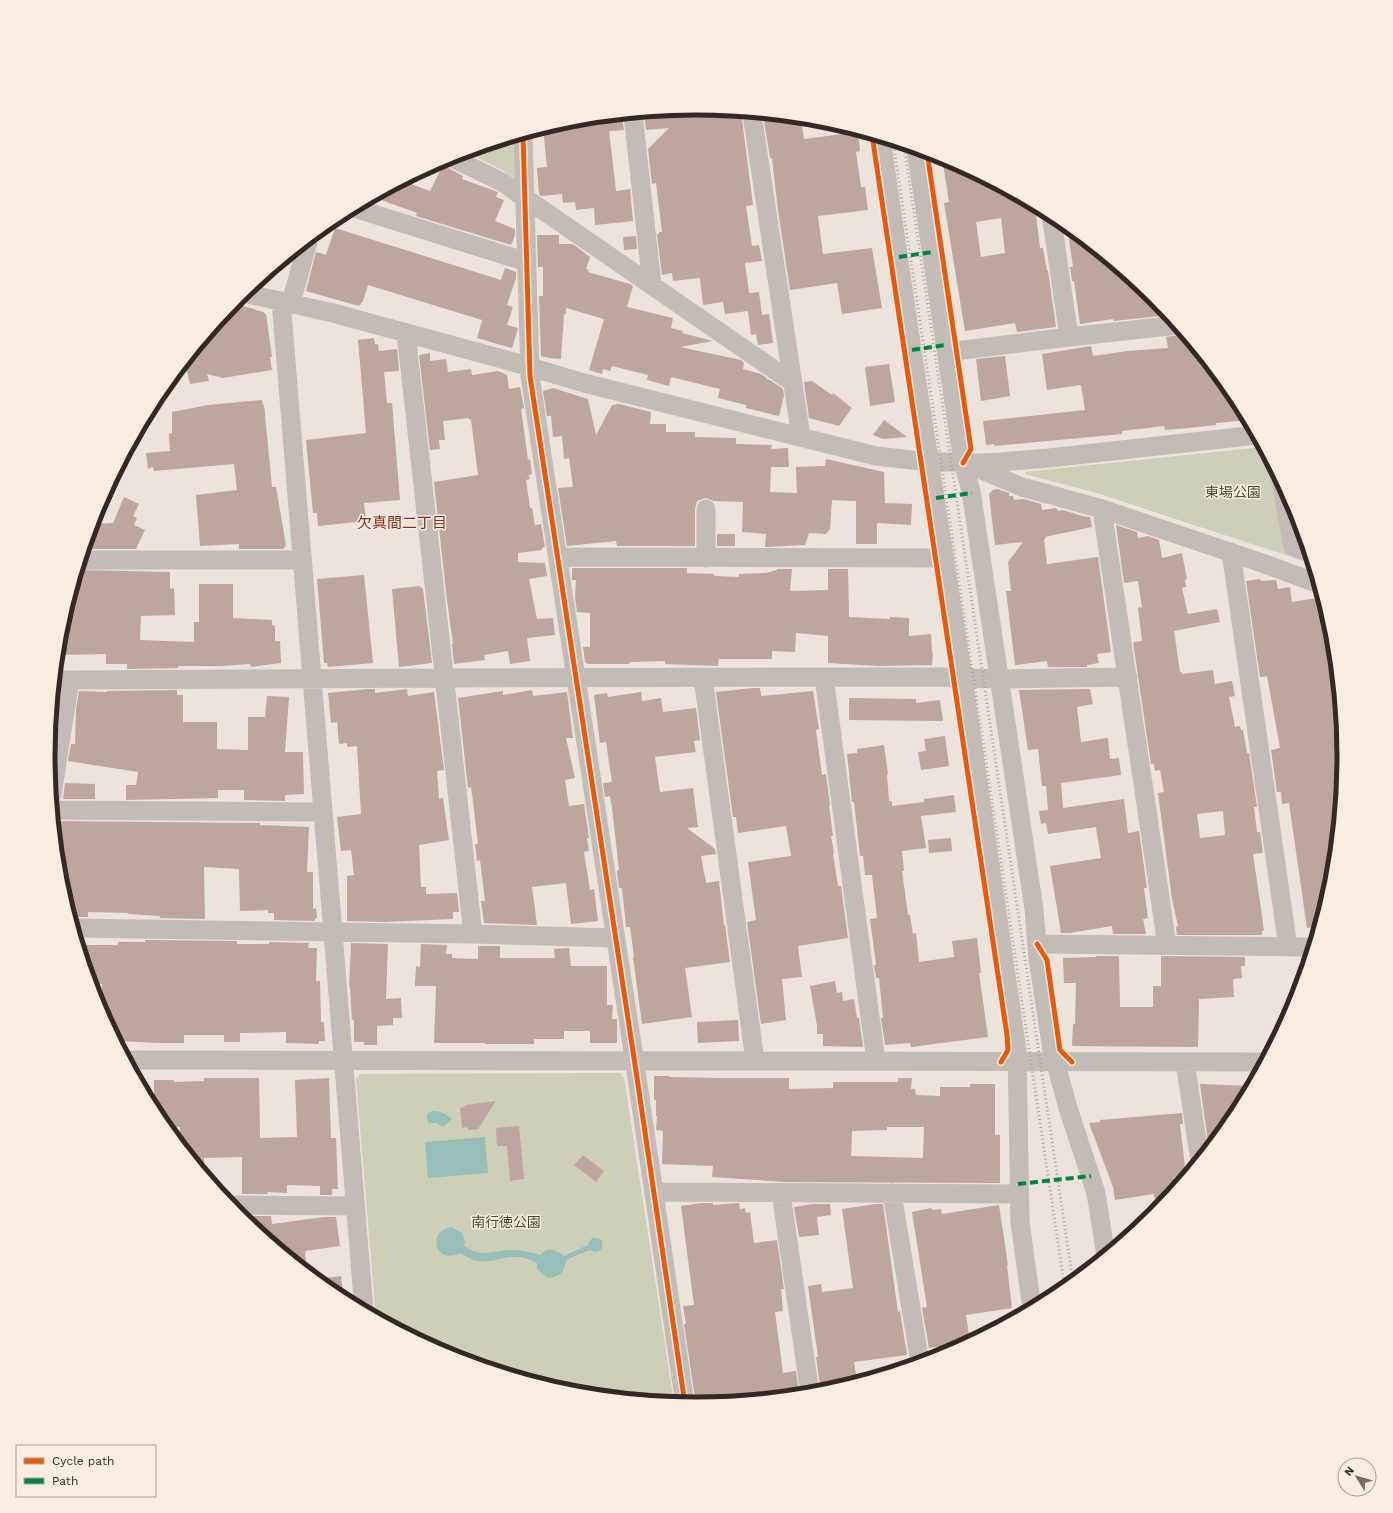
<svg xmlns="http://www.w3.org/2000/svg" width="1393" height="1513" viewBox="0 0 1393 1513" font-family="'Work Sans','Noto Sans JP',sans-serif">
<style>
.green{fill:#cdcfb6}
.water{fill:#98beba}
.building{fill:#bea59d;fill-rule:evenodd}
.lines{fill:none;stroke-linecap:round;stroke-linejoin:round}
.minor{stroke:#c3bbb5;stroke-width:19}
.rail{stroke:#aba4a0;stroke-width:3;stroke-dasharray:1 3;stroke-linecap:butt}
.quiet{stroke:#00873e;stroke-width:4;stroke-dasharray:8 4;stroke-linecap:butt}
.cycleway-casing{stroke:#f9ede2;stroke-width:8}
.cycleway{stroke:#e8590c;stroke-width:5}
.labels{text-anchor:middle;stroke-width:3;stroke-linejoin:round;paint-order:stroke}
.park-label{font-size:14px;fill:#455128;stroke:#f9ede2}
.neighbourhood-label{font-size:15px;fill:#822e1d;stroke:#f9ede2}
.rim{fill:none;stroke:#332824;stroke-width:5}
</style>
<rect width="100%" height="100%" fill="#ebe3dc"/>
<path class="green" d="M517,137l1,44 -14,-10 -38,-19z
M1263,447l9,16 16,93 -188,-62 -75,-20v-2z
M620,1073l4,5 50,325 -104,-11 -122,-36 -72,-39 -20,-238 4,-5z"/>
<path class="water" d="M433,1111c8,0 13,3 19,8l-9,8 -6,-4h-8c-3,-4 -3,-6 -1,-10z
M485,1137l3,36 -60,5 -3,-36z
M451,1227l11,6 3,8 -1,5c18,12 26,5 45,4 11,0 20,1 31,5 8,-8 15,-6 24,1l24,-11 4,-7h5l5,2c2,9 -4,15 -12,10l-24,10c-1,12 -7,18 -19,18l-10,-9v-6c-6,-3 -12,-6 -18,-6 -23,-1 -37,13 -58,-4 -26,12 -35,-20 -10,-26z"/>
<path class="building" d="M697,108l44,4 12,93 -7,1 6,40 7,-1 3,16 -17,2 4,30 10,-1 3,23 7,-1 4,29 -15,2 -2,-11 -5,1 -3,-24 -23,3 -2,-12 -20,3 -3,-27 -27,3 -1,-8 -10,2 -5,-41h2v-2h3l-6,-49 -4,1 -4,-35 21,-21 -23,2 -2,-17z
M622,118l2,12 -15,1 7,60 14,-2 3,32 -38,4 -1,-17 -18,2 -1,-8 -12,1 -1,-9 -21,2 -2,-2 -2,-26 10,-1 -3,-30 4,-6 10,-1 1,-6 11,-4z
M792,118l9,1 3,20 54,-7 2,19 -4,1 5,35h4l3,23 -50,6 5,38 49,-6 10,60 -40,6 -5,-31 -47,7 -12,-80 -6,-52h-2l-6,-37z
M942,157l93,49 5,42h3l4,23 1,-1 8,57 -39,5 -2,-9 -50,8 -21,-128 5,-1zM1001,218l4,35 -24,4 -5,-35z
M443,165l20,11 -1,3 36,13 -2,5 8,3 -9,21 20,8v6l-4,10 -95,-29 1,-3 -44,-16 30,-16 27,10z
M1067,225l88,73 14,17 -55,6 -1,-2 -33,5 -6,-43h-2l-2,-14h3z
M335,228l166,52 4,-12 11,4v6l-9,27 6,2 -6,18 11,3 -6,20 -35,-10 5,-18 -114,-35 -5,16 -4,5 -53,-15 10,-39 10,3z
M537,235h22v9h14l17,13 -4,12 3,1 -1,2 42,12 3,2 -6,21 46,11 -2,10 12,3 -1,2 31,8 -33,6 61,13 3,3 -1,6 18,5 6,4 -1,1 4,1 13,9 1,7 -5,20 -33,-8v-3l-28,-7 2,-9 -49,-12 -2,9 -22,-6 1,-5 -36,-9 -2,5 -7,-2 -1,5 -13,-4 15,-51 -38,-11v6h-2l-3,45 -12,-1 -8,-2 -2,-60h4v-29h-5z
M636,236l1,13 -13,1 -1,-13z
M234,303l29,9 3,2 6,43h-2l2,13 -49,8 -16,-4 2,7 -19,3 -5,-22z
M1184,334l10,11 2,15 9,-1 31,37 12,24 -32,3v2l-27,3 -24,2 -1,-4 -42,5v3l-128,12v-2l-8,1 -3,-24 102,-11 -4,-25 -34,5 -5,-36 49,-8 2,10 35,-5 40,-3 -2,-11z
M374,338l1,6h3l1,7 18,-2 2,22 -15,1 3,31h5l8,97 -36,3 2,18 -48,5 -1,-13h-4l-7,-73 60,-7 -8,-93z
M430,353v8l16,-2 2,13 23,-3 1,6 26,-4 9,4 2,14 11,-2 4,21 -3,1 7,51 2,-1 2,15 -3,1 1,4 -4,1 4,28h2l3,17 6,-1 4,23 -3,1v2l-24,3v9l27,1 2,13 -18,3 8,40 16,-1 2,17 -28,3 3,23 -20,3 -2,-13 -24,4 1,5 -31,4 -2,-20h1l-6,-44 -13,-118 44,-7 -7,-56 -2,1v-2l-26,3 2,19h-6l1,9 -10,1 -11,-95z
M1005,356l5,40 -29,5 -5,-42z
M889,364l6,38 -25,4 -5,-39z
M812,381l20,14 1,-2 19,15 -13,18 -30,-8 -5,-36z
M553,388l35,11 8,36 16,-30 7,-1 32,8 -1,12h16v8h29v5l41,1v6l36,1 -1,4 17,-1 1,19h-18l-1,25 27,1 -1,-26 29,-1 1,-7 58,13 1,31 27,1 -1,21 -34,-2v21h-21v-43l-24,-1 -2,29 -4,5 -17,-1 -4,12 -40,2 1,-13 -24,-2 1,-30 -29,-1 -8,-3 -9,3 -2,8v37h-78l-1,-5 -49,5 -9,-58 15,-1 -4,-29 -5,1 -2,-23 -9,1 -2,-21h-4l-4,-25z
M262,400l1,5h1l8,82h4l10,58 -3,4h-44v-5l-39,2 -4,-51 41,-5 -3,-26 -80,7 -1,-4 -5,2 -2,-16 24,-2 -1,-17 3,-1v-21l36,-7z
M884,420l23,17 -24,2 -10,-4z
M997,489l12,4v3h4l1,4 10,-1 17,5 1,6 14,-2 2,3 5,-1 19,6 8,1 2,10 -47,10 1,2h-2l3,25 51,-7 13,95 -14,2 2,9 -12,2v2h-39l-1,-6 -32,4 -9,-74h5l-3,-29 15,-20 -28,3 -6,-51 4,-4z
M124,497l15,7 -6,12 4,2 -3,7 11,5 -9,19h-47v-11l4,-14 20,-1z
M1116,525l21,7 1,6 10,-2 11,4 3,18 20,-5 5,26 -2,1 1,7 -4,1 6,26 29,-5 3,13 -46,9 6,41h2v2l31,-4 2,14 17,-3 3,15 -6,1 6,30 5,-1 1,4h2l4,23h2l8,54h-3l3,25h3l3,21 -10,1 11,76 -2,1v4h-85l-1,-8 2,-1 -6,-27 -14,-106 6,-1 -4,-22 -5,1 -1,-7h-3l-18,-122 9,-1 -4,-33 4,-1 -4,-26 -14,2zM1223,811l2,24 -25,3 -3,-24z
M717,534h18v12h-18z
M572,568h115v5l27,1v2l25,1v-3l27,-1 11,-3v-1h15l-2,22 38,-1v-21h20l1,48 41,2v-2l19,1v18l22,-2 1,19h1l-1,12 -54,1 -50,-3v-27l-32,-3 -1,19 -23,-1v8h-53l-1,7 -53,-2v-3l-35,1 -1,2h-41l-3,-2 -2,-15h7v-34l-13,-1 -2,-15 1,-17h-4z
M79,570l91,2v17l4,-1 1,27 -34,1 -1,24 54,2v-20h5v-38h34v34l39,2v5l3,1v15h5l1,22 -30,4 -1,-3 -28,2h-44v2l-51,1v-5h-21v-10l-48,1 3,-25z
M364,575l9,88 -45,4 -1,-4h-3l-7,-84z
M1260,579l1,2 15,-1 2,9 12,-2 2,15 31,-5 10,33 12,127 -13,126 -13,43 -12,2 -18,-125 -7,1 -1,-12h-4l-6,-42 9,-2 -13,-72 -7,1 -14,-96z
M419,586l4,3 9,74 -33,4 -7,-78z
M753,688h7l1,8 52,-5 6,38 -3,1 6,45 4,-1 4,31h-1l4,31h-2l3,17h-1l5,33h3l7,52 -50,8 4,31 -20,2 4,41 -25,4 -14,-102 9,-2 -8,-58 43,-6 -5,-30 -48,7 -2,-16h-3l-17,-125z
M368,689h7v4l32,-4 1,7 26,-4 10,78 -7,1 2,28 4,-1 6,42 -30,5 2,42h5v7l31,-1 2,19h-6v7l-70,3 -36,-1v-45l7,-1 -3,-25 -10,1 -4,-34 24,-3 -4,-68 -10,1v-4l-8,1 -2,-22 -6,1 -3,-30z
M1090,689l3,15 -16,3 4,35 27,-4 2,21 9,-1 2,17 -60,8 2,25 61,-9 4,34 11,-2 8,57h-3l4,30 -5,1 3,15h-33l-1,-8 -42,7h-9l-11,-67 51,-8 -4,-24 -1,-7 -48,7 -2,-11 -5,1 -2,-13 9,-1 -2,-24h-4l-4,-37 -10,1 -9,-60z
M177,690v5h6v27h34v27l31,1v-33h17l2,-21 22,1 -4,55h18l1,42 -19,1v6l-41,-1v-10h-26v8l-92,2v-15h10l2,-13 -70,-11 3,-17h4l1,-35 3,-18 28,1v-1z
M532,690l1,6 34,-4 6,46h-7l9,40 -10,2 4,26 15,-2 5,34h-2l2,13 -5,1 6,38 4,-1 4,32 -27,3 -5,-41 -34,4 5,38 -53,-2 -3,-22h4l-5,-41 -3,1 -2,-17h3l-5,-43 -2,-14 -3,1 -10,-90 45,-7v4z
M641,692l1,9 19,-3 2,14 33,-4 4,32 -6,1 2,11 -41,5 5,35 33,-4 5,39 -11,1 28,21 1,5 -15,2 5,27 13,-2 5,44h1l5,37 -45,6 7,49 -50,7 -9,-67h1l-4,-30h-4l-4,-39h-3l-2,-17 2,-1 -7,-62 -2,-12 -5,1 -2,-14 9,-1 -6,-40 -6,1 -6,-48 13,-2 1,4z
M849,698l67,1v4l24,-3 3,21 -94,-1z
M945,736l4,30 -28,4 -3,-18 8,-1 -2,-12z
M884,745l4,29 -1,1 2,26h3v5l32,-4v-3l30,-4 2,17 -35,4 5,32 -24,3 2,20h-2l6,44h2l3,19 3,-1 3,29 35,-5 -2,-16 25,-3 4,35h-2l9,64 -77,10 -1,-4 -25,2 -4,-27h2l-4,-40h-3l-2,-13h2l-6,-46 7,-1 -5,-43h-7l-2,-19h-3l-6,-54h-2l-5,-48 10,-1v-4z
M65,783l30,1v15h-32z
M54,821l206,2v2l49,2 -2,45h6v37l3,-1 1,9 -3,4 -40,-1v-7h-6v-3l-28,1 -1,-42 -35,-2 1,52 -45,-1v-2l-32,-2v-1l-40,-1v5h-17l-4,-13v-19h-6l-1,-2z
M951,838l1,13 -23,2 -1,-13z
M145,940l92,1v3h32v-2l40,1 -1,5h9l-1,33h4l1,41h3l1,19h-6v3l-33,-1v-11l-46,1v9h-16v-7h-40v8h-26l-41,-2 -16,-29 1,-28h-3v-2h-9l-11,-37h39v-3h27z
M351,943l37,1 -2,55 15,-1 1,20h-9v7l-16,1v19h-13v-3h-10v-22h-2l-2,-33h-1z
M421,944l26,1 -1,9h6v4l26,1v-13h22v12h55l-1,-9 15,-1 2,18h36v39h6l-1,14h5v24h-27v-12h-26v8h-30v5h-49v-1h-51l2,-57h-21l1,-20 4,1z
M1096,956h23l1,51h33v-21h8v-30l84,1v9h-4l1,12 -9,1 1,18 -35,2 -1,48 -126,-1 1,-22h2l1,-41h-12l-1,-25 33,-1z
M835,981l2,12 5,-1 1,9 11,-2 3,19h2l4,29 -40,-1v-12h-6v-8l-7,-40z
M738,1020l1,21 -41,2 -1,-21z
M654,1076h16v1l52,1h67v11l44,-1v-6h65v-4h14l-1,11h4l1,6 24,1v-9h30v-3h25v51h5v48l-216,-1 -72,-5 1,-11 -51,-2 1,-33 -7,-1 1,-14h-1v-16h-2zM887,1127h37l-1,31 -72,-2 1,-25 35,-1z
M204,1078h55l1,60 37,-1 -2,-57 34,-2 2,60h5l2,51h-6v6h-12v-9l-33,-1v8l-20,-1 1,2h-26v-37l-38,1v16l-24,-29v-18h-14l-12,-16v-31h20v2l30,-1z
M1200,1084l52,2 -16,31 -27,32z
M496,1101l-18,28 -9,1 -2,-3 -5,1 -2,-20 4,-1 2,-2z
M1182,1113l1,11h-3l6,52 -12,1 2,12 -19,24 -3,-19 -39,6 -2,-13 -24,-64 11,-1v-2z
M519,1126l5,53 -14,2 -3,-35h-10l-1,-18z
M583,1155l21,16 -8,11 -22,-17z
M702,1203h11v2l26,-2 1,6 5,-1 1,5 4,-1 4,31 23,-3 7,49h-3l2,22 -8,1 8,61 13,-2 3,22 -103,12 -12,-81h2l-3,-18 11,-1 -13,-99z
M813,1204h17l1,11 -14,2 2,18 -20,2 -5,-30z
M876,1204h7l15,108 2,-1 7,44 -53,7 3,20 -36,11 -5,-36h2l-10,-71 13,-2 1,8 31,-4 -11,-79z
M999,1205l9,60h-1l5,43 -46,7 4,27 -41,6 -7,-40 5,-1 -15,-95 20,-4v2l9,-1 1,5z
M242,1216h29l1,8 52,-7h12l4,29 -35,5 2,21 -65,-54z
M341,1276l2,16 -10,1 -17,-14z"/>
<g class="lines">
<path class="minor" d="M633,114l19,171
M752,114l49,323
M523,135l7,241 106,695 49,333
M881,138l31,212 51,328 54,372 3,172 12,87
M916,149l47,314 8,28 63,418 4,50 14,91 16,58 28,85 10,63
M450,157l52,25 290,200
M354,208l173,54
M1051,214l18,123
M244,293l89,20 180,49 71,21 292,73 45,5 61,2 19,-1 48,-4 208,-23
M281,301l83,1009
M291,303l17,-62
M406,333l67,601
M947,352l122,-15 109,-12
M972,466l50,21 80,22 163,55 54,20
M1281,481l12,66 10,4h5
M1102,509l65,436
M1231,552l57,395
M558,557l387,1
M706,558v-49
M82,560h219
M824,677l52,384
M703,678l52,383
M56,680l388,-2 500,-1 56,2 128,-2
M52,794l18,-114
M53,810l270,2
M74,928l399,6 142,4
M1037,944l276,3
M127,1060l1138,2
M1185,1062l15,99
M654,1192l365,2
M781,1193l29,201
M892,1193l28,170
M230,1205l125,1"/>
<path class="rail" d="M893,142l172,1147
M904,145l169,1137"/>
<path class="quiet" d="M899,257l33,-5
M912,350l34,-5
M936,498l36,-5
M1018,1184l73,-8"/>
<defs>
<path id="cycleway" d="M523,135l7,241 106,695 49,333
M872,135l135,900 1,15 -7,12
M927,152l44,297 -8,14
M1037,944l10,16 13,90 12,12"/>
</defs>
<use href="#cycleway" class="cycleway-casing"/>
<use href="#cycleway" class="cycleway"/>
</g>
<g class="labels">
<g class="park-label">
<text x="1233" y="497">東場公園</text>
<text x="506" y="1227">南行徳公園</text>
</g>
<g class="neighbourhood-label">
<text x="402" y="528">欠真間二丁目</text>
</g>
</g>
<path d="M0 0H1393V1513H0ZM55 756a641 641 0 1 1 1282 0a641 641 0 1 1-1282 0Z" fill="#f9ede2" fill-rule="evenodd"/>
<path class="rim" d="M55 756a641 641 0 1 1 1282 0a641 641 0 1 1-1282 0Z"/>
<rect x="16" y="1445" width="140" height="52" fill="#f9ede2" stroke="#aa9e96"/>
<rect x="24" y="1458" width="20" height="6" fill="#e8590c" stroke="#aa9e96"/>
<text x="52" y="1465" font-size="12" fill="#332824">Cycle path</text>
<rect x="24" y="1478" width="20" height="6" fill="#00873e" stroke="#aa9e96"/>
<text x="52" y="1485" font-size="12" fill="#332824">Path</text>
<g transform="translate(1357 1477) rotate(307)"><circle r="19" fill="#f9ede2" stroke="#aa9e96"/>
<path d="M0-3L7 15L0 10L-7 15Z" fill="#736964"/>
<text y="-6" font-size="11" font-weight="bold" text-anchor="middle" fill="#332824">N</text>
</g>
</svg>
